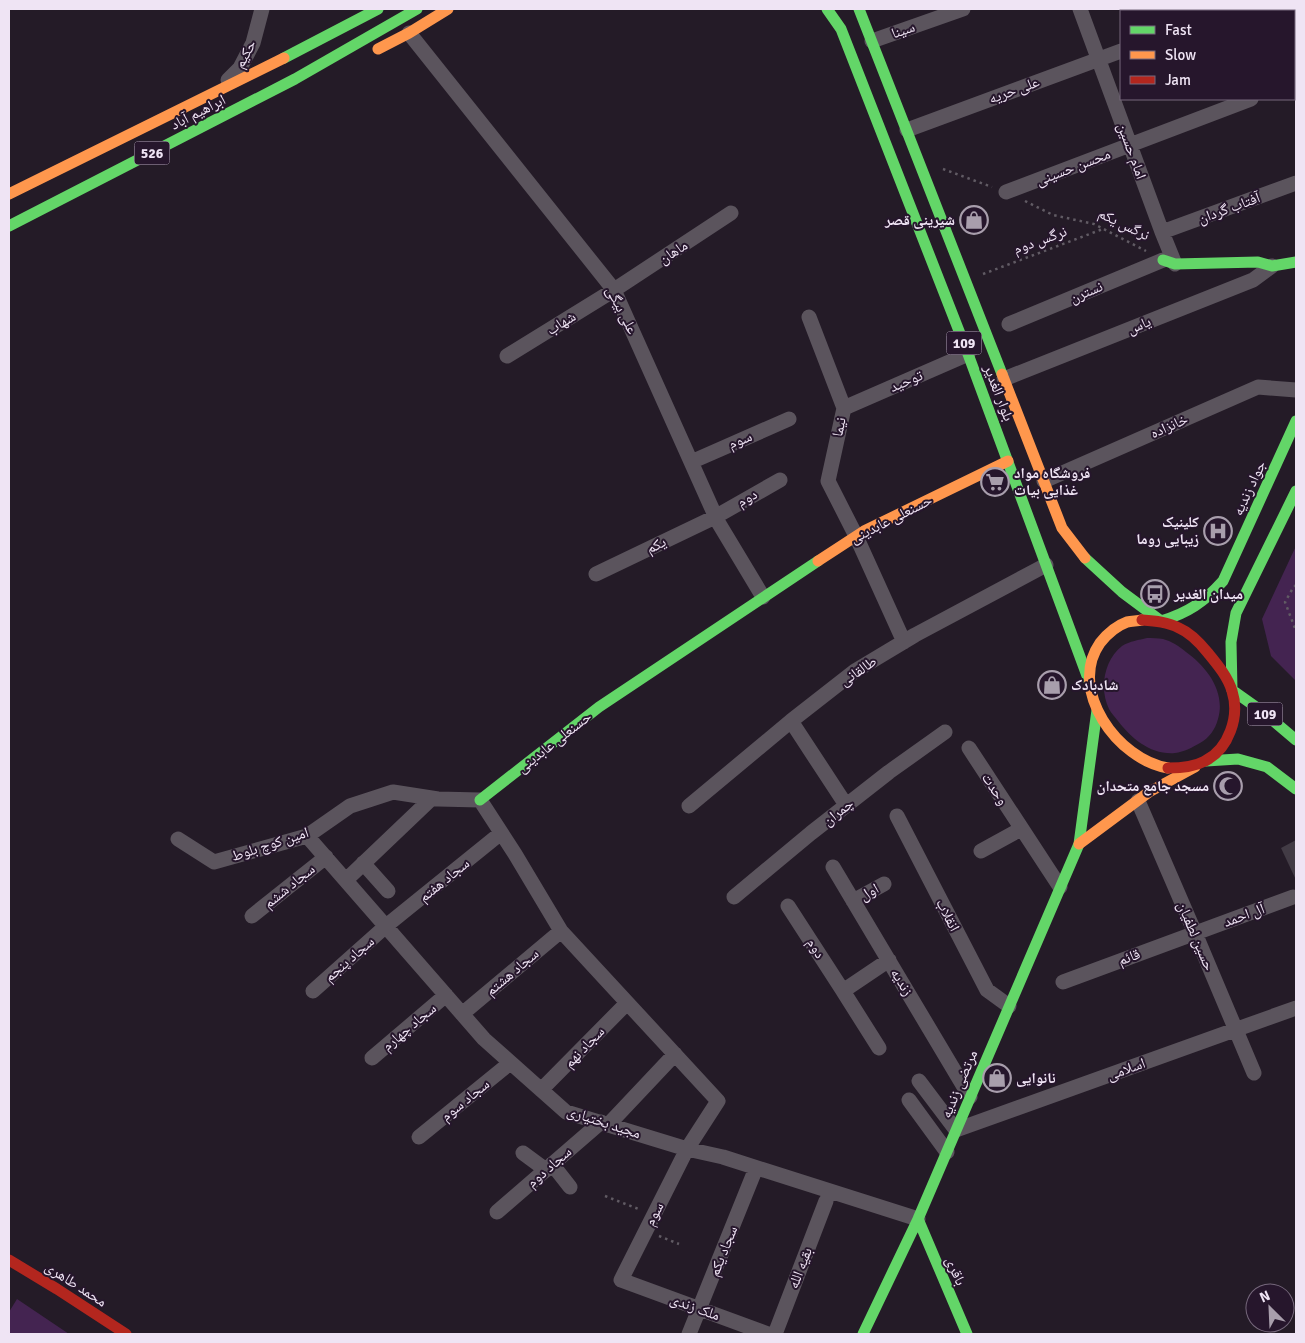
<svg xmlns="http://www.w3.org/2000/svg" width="1305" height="1343" viewBox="0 0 1305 1343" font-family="Signika,'Noto Naskh Arabic',sans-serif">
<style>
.green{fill:#442451}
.building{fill:#423b45}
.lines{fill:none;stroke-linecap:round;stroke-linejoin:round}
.path{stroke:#615b64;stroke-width:2.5;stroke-dasharray:2.5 4;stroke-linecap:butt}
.street{stroke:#5b545d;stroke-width:15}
.fast{stroke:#63d668;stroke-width:11}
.slow{stroke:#ff974d;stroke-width:11}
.jam{stroke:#b3261e;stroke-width:11}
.labels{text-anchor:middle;stroke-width:4;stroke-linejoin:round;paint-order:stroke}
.shield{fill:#26162c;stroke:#b3a6b8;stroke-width:1}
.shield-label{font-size:14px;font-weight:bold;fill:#efe4f4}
.street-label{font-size:15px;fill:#efe4f4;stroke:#26162c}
.poi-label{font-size:15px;font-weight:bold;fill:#efe4f4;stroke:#26162c;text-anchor:start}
</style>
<rect width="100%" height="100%" fill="#241b27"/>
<path class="green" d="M1296,546v135l-25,-25 -9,-37z
M1147,638c5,0 11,0 16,1 8,2 16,7 23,13 21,15 40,40 32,67 -3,11 -9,19 -18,24 -7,4 -16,9 -25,10 -24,2 -43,-14 -57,-32 -3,-4 -7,-8 -9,-12 -10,-20 -5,-49 13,-63 8,-5 17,-6 25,-8z
M17,1299l52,35h-60v-22z"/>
<path class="building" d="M1296,840v40l-15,-32z"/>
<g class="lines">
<path class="path" d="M943,169l49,18
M1025,201l28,14 41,9 52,27
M983,274l120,-45
M1296,585l-3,3 -8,14 11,29
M605,1196l36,14
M659,1236l20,8"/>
<path class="street" d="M1080,9l82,223 13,32
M1227,11l6,-2
M409,33l205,257 104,232 45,75
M872,41l91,-32
M228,80l12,-12 13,-25 9,-34
M1294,82h2
M907,130l214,-79
M1006,192l245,-93
M1162,232l134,-49
M809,317l35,91 -16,73 28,55 48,106
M1009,324l154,-64
M507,356l107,-66 117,-77
M1004,379l249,-99 19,-14
M844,408l124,-54
M691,462l98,-43
M1044,481l214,-94 38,3
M596,574l119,-57 65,-37
M791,721l55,84
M969,748l91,139
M1138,801l57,132 59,140
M689,806l102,-85 64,-50 60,-36 131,-70
M897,816l90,174 22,16
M307,836l177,203 82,73 121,37 36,8 195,62
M178,839l36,23 93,-26 43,-30 43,-14 45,7 42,1 35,54 46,77 157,170 -31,48 -66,131 147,54
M981,851l40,-22
M363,863l25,28
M833,867l137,230
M346,880l86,-82
M734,897l77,-64 78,-61 56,-40
M853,901l31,-17
M788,906l55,85 46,-31
M252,916l74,-59
M1063,982l230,-85
M313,991l73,-65 115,-93
M843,991l36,57
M462,1014l99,-83
M372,1058l74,-63
M919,1081l37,49 340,-122
M541,1090l86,-87
M909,1100l38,52
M609,1124l66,-70
M419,1137l91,-74
M523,1153l23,17
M552,1164l18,23
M497,1212l104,-90
M689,1334l67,-166
M775,1334l51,-133"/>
<path class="fast" d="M827,9l14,20 127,325 121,327
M859,9l143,365
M284,58l94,-49
M9,226l286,-147 122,-70
M1163,260l12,4 83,-2 14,4 24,-4
M1085,558l37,34 39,29
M1161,621c27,-8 43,-19 62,-40l73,-160
M1232,690l-1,-48 5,-29 60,-122
M1232,690l31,22 33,28
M1206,761l32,-2 29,8 29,22
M480,800l119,-93 219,-146
M918,1219l49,115
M863,1334l55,-115 161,-375 18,-134"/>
<path class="slow" d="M378,49l31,-16 39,-24
M9,194l275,-136
M1002,374l60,154 23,30
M818,561l46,-30 144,-70
M1142,620c-5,1 -10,1 -15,2 -11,4 -20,12 -27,21 -33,47 18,117 68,125
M1079,844l70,-52 46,-25"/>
<path class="jam" d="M1142,620c13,1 26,2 37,8 12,5 21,15 29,25 9,11 20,24 24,38 8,25 -3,58 -27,70 -11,6 -25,7 -37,7
M9,1260l48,29 69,45"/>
</g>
<defs>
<symbol id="shop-ring" viewBox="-11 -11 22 22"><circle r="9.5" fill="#26162c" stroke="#a89eac" stroke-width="1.5"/><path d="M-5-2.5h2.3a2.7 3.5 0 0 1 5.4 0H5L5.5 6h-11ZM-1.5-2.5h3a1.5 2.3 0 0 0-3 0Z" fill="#a89eac"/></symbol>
<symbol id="supermarket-ring" viewBox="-11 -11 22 22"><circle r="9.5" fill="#26162c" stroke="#a89eac" stroke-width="1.5"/><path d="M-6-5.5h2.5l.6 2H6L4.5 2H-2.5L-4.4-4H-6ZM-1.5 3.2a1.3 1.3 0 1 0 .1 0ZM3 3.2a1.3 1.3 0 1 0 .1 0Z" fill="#a89eac"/></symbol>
<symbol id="hospital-ring" viewBox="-11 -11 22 22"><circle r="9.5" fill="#26162c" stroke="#a89eac" stroke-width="1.5"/><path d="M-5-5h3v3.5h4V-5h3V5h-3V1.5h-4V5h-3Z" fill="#a89eac"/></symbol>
<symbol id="bus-ring" viewBox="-11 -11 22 22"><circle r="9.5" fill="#26162c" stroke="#a89eac" stroke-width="1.5"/><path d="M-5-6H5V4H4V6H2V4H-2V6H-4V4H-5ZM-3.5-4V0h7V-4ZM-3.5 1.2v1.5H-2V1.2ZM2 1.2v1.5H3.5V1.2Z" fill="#a89eac"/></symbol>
<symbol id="mosque-ring" viewBox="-11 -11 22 22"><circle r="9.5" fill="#26162c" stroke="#a89eac" stroke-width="1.5"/><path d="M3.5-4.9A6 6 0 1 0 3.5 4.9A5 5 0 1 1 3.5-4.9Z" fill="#a89eac"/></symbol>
</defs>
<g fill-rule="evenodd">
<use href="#shop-ring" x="958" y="204" width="32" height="32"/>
<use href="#supermarket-ring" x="979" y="466" width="32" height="32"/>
<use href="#hospital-ring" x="1202" y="515" width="32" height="32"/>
<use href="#bus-ring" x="1139" y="578" width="32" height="32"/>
<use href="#shop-ring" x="1036" y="669" width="32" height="32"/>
<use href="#mosque-ring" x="1212" y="770" width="32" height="32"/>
<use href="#shop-ring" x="981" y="1062" width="32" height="32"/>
</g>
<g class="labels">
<g class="shield">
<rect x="134.5" y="141.5" width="35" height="23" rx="4"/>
<rect x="946.5" y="331.5" width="35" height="23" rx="4"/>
<rect x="1247.5" y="702.5" width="35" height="23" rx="4"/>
</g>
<g class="shield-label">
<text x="152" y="158">526</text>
<text x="964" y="348">109</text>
<text x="1265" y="719">109</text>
</g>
<g class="street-label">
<text transform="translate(903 30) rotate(-19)" y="5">سینا</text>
<text transform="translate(245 54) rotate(-62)" y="5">حکیم</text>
<text transform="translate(1014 90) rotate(-20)" y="5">علی حریه</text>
<text transform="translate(198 112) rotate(-27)" y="5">ابراهیم آباد</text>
<text transform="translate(1132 151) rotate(70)" y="5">امام حسین</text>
<text transform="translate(1073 167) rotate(-21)" y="5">محسن حسینی</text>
<text transform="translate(1229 208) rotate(-20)" y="5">آفتاب گردان</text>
<text transform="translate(1124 224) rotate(26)" y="5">نرگس یکم</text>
<text transform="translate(1040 240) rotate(-20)" y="5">نرگس دوم</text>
<text transform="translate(673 252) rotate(-33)" y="5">ماهان</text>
<text transform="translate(1086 292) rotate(-23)" y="5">نسترن</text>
<text transform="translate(622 310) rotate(63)" y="5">علی بیگی</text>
<text transform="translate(561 323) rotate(-32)" y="5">شهاب</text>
<text transform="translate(1139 325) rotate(-22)" y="5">یاس</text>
<text transform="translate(906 381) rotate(-23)" y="5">توحید</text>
<text transform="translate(999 393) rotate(69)" y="5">بلوار الغدیر</text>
<text transform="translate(1169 426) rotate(-24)" y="5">خانزاده</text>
<text transform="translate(839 427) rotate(-78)" y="5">نیما</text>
<text transform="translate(740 440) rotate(-23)" y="5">سوم</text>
<text transform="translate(1249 488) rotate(-65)" y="5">جواد زندیه</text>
<text transform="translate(747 498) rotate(-30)" y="5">دوم</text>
<text transform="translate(891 519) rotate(-27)" y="5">حسنعلی عابدینی</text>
<text transform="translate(656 545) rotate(-26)" y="5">یکم</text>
<text transform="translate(858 671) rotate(-34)" y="5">طالقانی</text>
<text transform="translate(554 742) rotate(-38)" y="5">حسنعلی عابدینی</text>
<text transform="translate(995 789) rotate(57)" y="5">وحدت</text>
<text transform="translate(838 812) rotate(-38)" y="5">چمران</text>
<text transform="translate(270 844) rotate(-18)" y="5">امین کوچ بلوط</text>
<text transform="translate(444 880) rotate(-39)" y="5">سجاد هفتم</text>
<text transform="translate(289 886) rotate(-39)" y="5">سجاد ششم</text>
<text transform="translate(869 892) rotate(-29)" y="5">اول</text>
<text transform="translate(948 915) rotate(63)" y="5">انقلاب</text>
<text transform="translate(1244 915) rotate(-20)" y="5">آل احمد</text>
<text transform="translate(1196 936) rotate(67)" y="5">حسین لطفیان</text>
<text transform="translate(816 948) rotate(57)" y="5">دوم</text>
<text transform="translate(1129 957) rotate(-20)" y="5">قائم</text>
<text transform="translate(349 959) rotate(-41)" y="5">سجاد پنجم</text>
<text transform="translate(512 972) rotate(-40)" y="5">سجاد هشتم</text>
<text transform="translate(902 982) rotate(59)" y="5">زندیه</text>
<text transform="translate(409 1027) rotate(-40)" y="5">سجاد چهارم</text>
<text transform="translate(584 1047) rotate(-46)" y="5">سجاد نهم</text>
<text transform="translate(1126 1069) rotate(-20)" y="5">اسلامی</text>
<text transform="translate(959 1084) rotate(-67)" y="5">مرتضی زندیه</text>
<text transform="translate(465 1100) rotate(-39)" y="5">سجاد سوم</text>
<text transform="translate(604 1122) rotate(18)" y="5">مجید بختیاری</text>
<text transform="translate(549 1167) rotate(-41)" y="5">سجاد دوم</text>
<text transform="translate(654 1214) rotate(-63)" y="5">سوم</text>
<text transform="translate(723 1251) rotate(-68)" y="5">سجاد یکم</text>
<text transform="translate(800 1268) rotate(-69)" y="5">بقیه الله</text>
<text transform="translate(956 1271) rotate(67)" y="5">باقری</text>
<text transform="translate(76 1284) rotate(33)" y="5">محمد طاهری</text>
<text transform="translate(695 1307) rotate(20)" y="5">ملک زندی</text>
</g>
<g class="poi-label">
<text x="955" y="225" text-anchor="end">شیرینی قصر</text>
<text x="1014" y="478">فروشگاه مواد<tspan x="1014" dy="17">غذایی بیات</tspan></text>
<text x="1199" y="527" text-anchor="end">کلینیک<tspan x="1199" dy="17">زیبایی روما</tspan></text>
<text x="1174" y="599">میدان الغدیر</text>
<text x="1071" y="690">شادبادک</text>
<text x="1209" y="791" text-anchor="end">مسجد جامع متحدان</text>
<text x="1016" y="1083">نانوایی</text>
</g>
</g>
<rect width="1305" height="1343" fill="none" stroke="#efe4f4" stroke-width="20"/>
<rect x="1120" y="10" width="175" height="90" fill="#26162c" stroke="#76687c"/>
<rect x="1130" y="26" width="25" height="8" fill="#63d668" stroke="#76687c"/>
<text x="1165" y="35" font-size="15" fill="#efe4f4">Fast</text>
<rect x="1130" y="51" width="25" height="8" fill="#ff974d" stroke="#76687c"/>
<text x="1165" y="60" font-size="15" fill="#efe4f4">Slow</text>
<rect x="1130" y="76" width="25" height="8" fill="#b3261e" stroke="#76687c"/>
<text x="1165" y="85" font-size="15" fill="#efe4f4">Jam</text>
<g transform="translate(1270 1308) rotate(336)"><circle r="24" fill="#26162c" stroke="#76687c"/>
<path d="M0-4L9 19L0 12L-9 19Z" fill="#a89eac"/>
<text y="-8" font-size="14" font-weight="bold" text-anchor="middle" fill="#efe4f4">N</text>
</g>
</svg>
